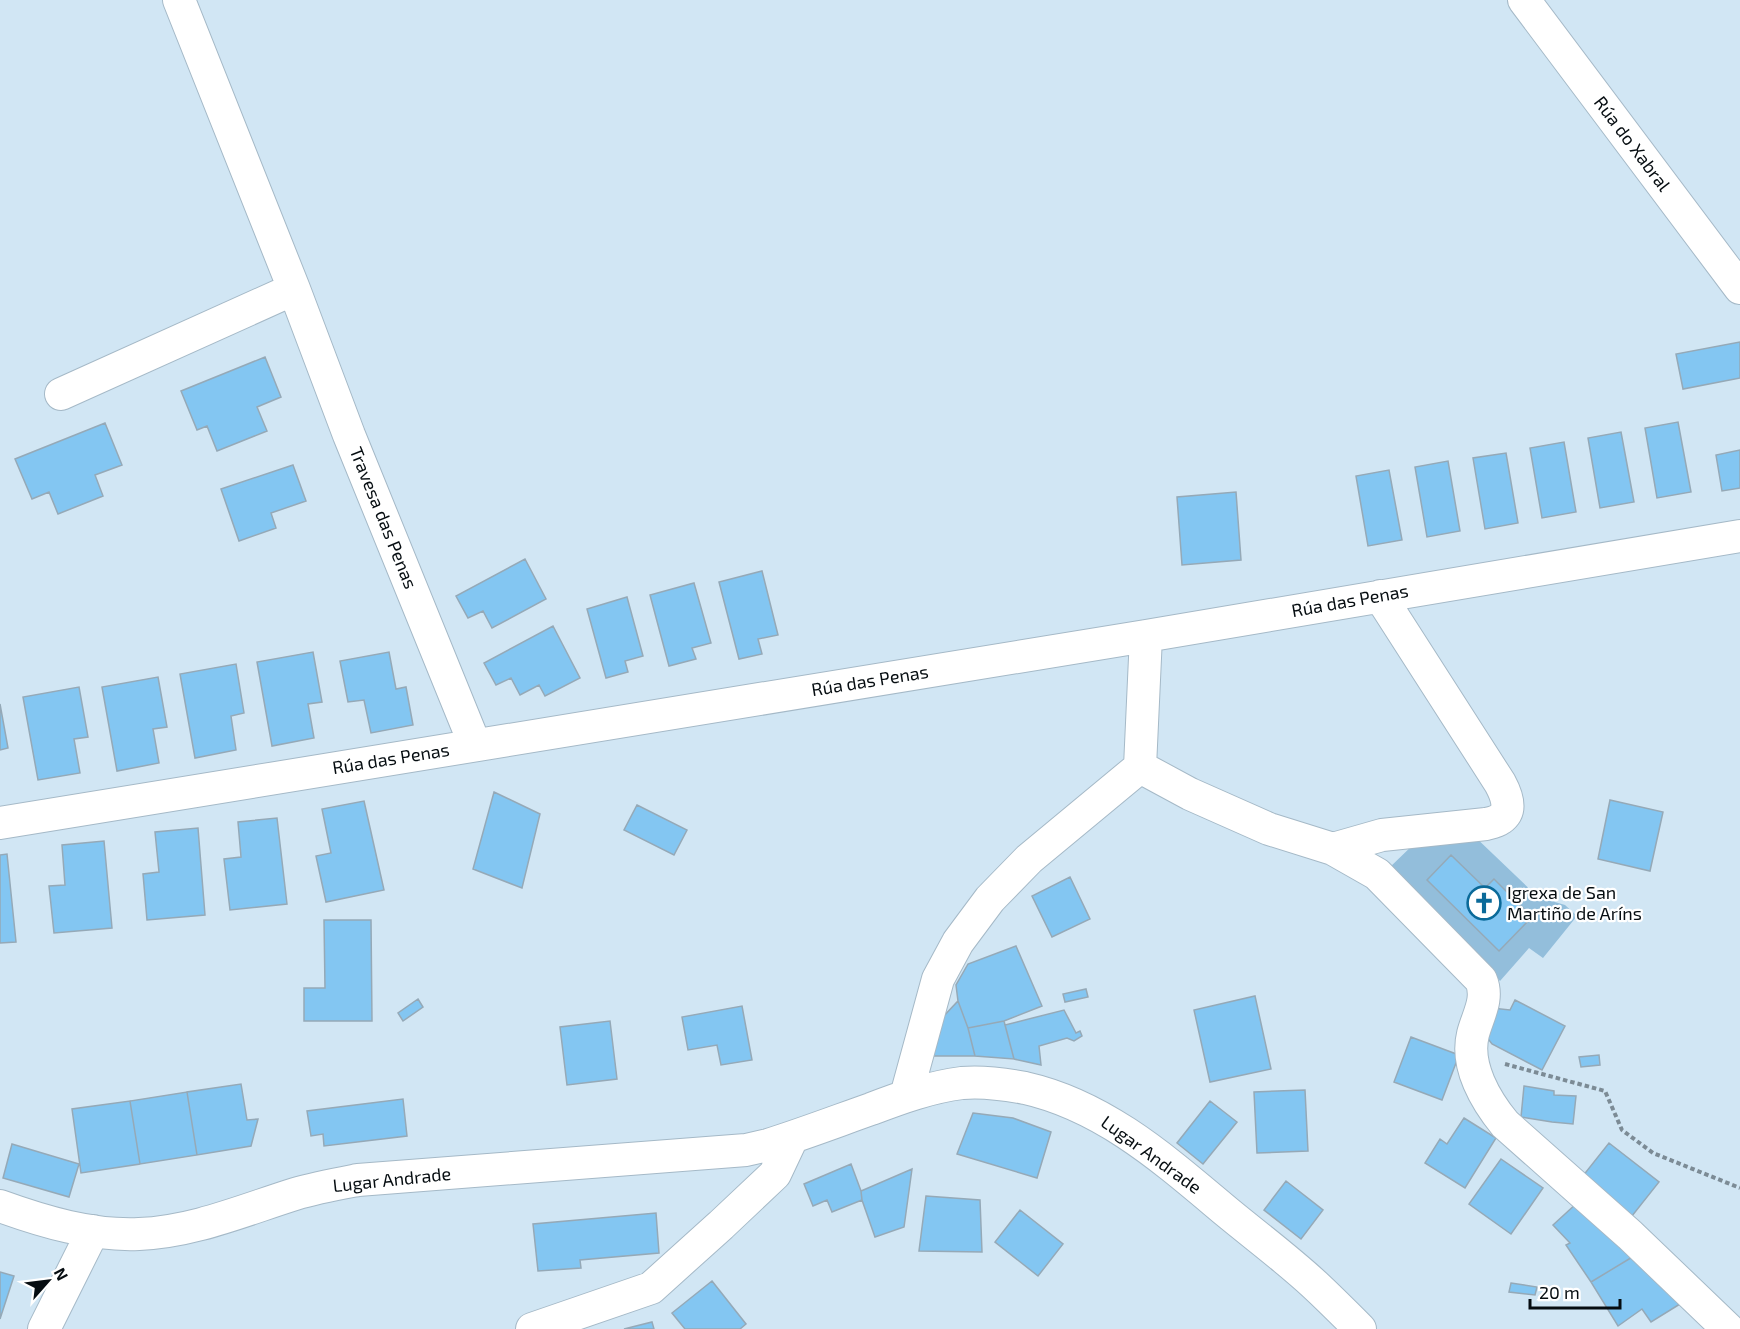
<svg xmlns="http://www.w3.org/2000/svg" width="1740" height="1329" viewBox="0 0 1740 1329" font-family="'Exo 2',sans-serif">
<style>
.green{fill:#93bedb}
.building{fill:#83c6f2;stroke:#95a9b7;stroke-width:1.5}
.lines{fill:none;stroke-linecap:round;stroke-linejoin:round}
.minor-casing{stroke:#a5b9c7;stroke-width:34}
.path{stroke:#7c8b95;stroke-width:4;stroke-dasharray:4.5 3;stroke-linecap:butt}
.minor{stroke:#fff;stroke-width:32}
.labels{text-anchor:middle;stroke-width:4.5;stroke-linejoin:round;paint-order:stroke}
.street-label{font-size:18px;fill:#060d11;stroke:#fff}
.poi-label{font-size:18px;fill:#060d11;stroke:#fff;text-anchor:start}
</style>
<rect width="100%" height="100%" fill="#d1e6f4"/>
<path class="green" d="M1471,833l67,64 27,8 12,11 -34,42 -14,-10 -29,33 -112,-112 28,-27z"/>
<path class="building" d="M1740,342v36l-57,11 -7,-35z
M265,357l16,40 -24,10 10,24 -50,20 -10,-25 -10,4 -16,-39z
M1678,422l13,70 -34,6 -12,-70z
M105,423l17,42 -27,10 8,21 -45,18 -9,-22 -17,7 -17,-40z
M1621,432l13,70 -34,6 -12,-70z
M1564,442l12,70 -34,6 -12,-70z
M1740,450v38l-18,3 -6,-36z
M1506,453l12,70 -33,6 -12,-71z
M1448,461l12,70 -33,6 -12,-70z
M293,465l13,36 -35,12 5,15 -37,13 -18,-52z
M1389,470l13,70 -34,6 -12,-70z
M1236,492l5,68 -59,5 -5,-68z
M525,559l21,40 -54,29 -9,-17 -15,7 -12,-22z
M762,571l16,64 -20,4 4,15 -23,5 -20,-77z
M694,583l17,60 -19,5 4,11 -27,7 -19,-71z
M627,597l16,59 -18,5 3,11 -22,6 -19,-69z
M553,626l27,52 -35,18 -6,-11 -19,10 -9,-17 -15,7 -12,-22z
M313,652l9,50 -14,2 6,34 -42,8 -15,-84z
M389,652l7,37 10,-2 7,38 -42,8 -7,-33 -16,2 -8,-41z
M236,664l8,49 -13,3 5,34 -41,8 -15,-84z
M158,677l9,50 -14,2 6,34 -42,8 -15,-84z
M79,687l9,50 -14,2 6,34 -42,7 -15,-83z
M0,704l8,44 -8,2z
M494,792l46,22 -18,74 -49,-19z
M1610,800l53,12 -13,59 -52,-12z
M364,801l20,89 -58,12 -10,-46 15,-3 -9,-44z
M637,805l50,25 -13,25 -50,-25z
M277,818l10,86 -57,6 -6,-51 17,-2 -3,-35z
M198,828l7,87 -58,5 -4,-46 16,-2 -4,-40z
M104,841l8,87 -58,5 -5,-47 16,-1 -3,-40z
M7,854l9,88 -16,1v-88z
M1451,855l34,33 9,-9 38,38 -33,34 -72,-71z
M1070,877l20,42 -38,18 -20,-41z
M324,920h47l1,101h-68v-33h21z
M1016,946l26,60 -38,15 -36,7 -10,-27 -2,-16 12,-21z
M1086,989l2,8 -23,5 -2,-8z
M1255,996l16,73 -61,13 -16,-72z
M418,999l5,8 -20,14 -5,-8z
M1515,1000l50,26 -23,44 -50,-26 -10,-13 10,-23 18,2z
M958,1001l10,27 7,28h-43l10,-38z
M742,1006l10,54 -31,5 -4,-20 -29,5 -6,-33z
M1064,1010l12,23 4,-2 2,5 -8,5 -7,-3 -28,8 2,19 -27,-6 -9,-34z
M610,1021l7,58 -50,6 -7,-58z
M1004,1021l10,38 -39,-3 -7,-28z
M1411,1037l48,18 -17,45 -48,-18z
M1599,1055l1,10 -19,2 -2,-10z
M241,1084l6,36 11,-1 -7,27 -54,9 -10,-63z
M1524,1086l30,5v4l22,1 -3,28 -21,-2 -31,-5z
M1305,1090l3,61 -51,2 -3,-61z
M187,1092l10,63 -57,9 -10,-63z
M403,1099l4,37 -83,10 -1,-12 -12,2 -4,-25z
M130,1101l10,63 -59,9 -9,-64z
M1210,1101l27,21 -34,42 -26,-21z
M973,1113l40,5 38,14 -14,46 -80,-24z
M1464,1118l32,20 -31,50 -40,-25 15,-24 7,5z
M1609,1143l50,39 -31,39 -50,-39z
M12,1144l67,20 -10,33 -66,-19z
M1501,1159l42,29 -32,46 -42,-30z
M851,1164l10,27 1,9 -30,12 -5,-12 -14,6 -9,-22z
M912,1169l-8,58 -29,10 -13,-37 -1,-9z
M1286,1181l37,29 -22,29 -37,-29z
M926,1196l54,4 2,52 -63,-1z
M1577,1203l57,53 -43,26 -25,-37 4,-2 -17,-18z
M1020,1210l43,34 -25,32 -43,-34z
M656,1213l3,40 -79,7 1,8 -43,3 -5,-47z
M1634,1256l46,48 -29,18 -9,-13 -24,17 -27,-44z
M0,1272l14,4 -14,43z
M712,1281l34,43 -6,5h-55l-13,-16z
M1511,1283l26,4 -2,8 -26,-3z
M652,1322l2,7h-30z"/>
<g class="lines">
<defs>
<path id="minor" d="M179,0l115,289 55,146 126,310
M1524,0l216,288
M61,394l233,-105
M1140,767l50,27 79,35 64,20 44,25 104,106c8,19 -3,35 -8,54 -8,32 13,67 32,90l125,111 98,94
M0,823l1146,-187 594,-100
M1333,849l49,-14 104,-11c4,-1 10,-2 14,-5 13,-9 6,-25 0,-36l-120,-187
M906,1096l32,-117 20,-37 32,-43 39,-40 111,-92 6,-131
M0,1206c44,16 92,30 139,28 54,-2 105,-24 156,-40 20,-6 42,-10 63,-14l388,-30 22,-5c35,-11 69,-24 103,-36 29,-11 59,-22 91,-26 21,-2 42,1 63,5 80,18 141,73 202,124 29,24 60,47 88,73 15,14 30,29 45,44
M44,1329l49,-98
M532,1329l119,-41 70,-63 54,-51 17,-36"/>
</defs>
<use href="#minor" class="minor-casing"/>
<path class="path" d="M1505,1064l100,27 17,39 31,23 87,35"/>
<use href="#minor" class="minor"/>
</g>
<defs>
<symbol id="church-ring" viewBox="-11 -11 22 22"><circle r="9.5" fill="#fff" stroke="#0b6a99" stroke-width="1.5"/><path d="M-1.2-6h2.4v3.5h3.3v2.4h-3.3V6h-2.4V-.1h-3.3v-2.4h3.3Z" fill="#0b6a99"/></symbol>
</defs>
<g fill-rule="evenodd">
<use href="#church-ring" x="1465" y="884" width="38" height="38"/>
</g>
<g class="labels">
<g class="street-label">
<text transform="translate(1632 144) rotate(53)" y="6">Rúa do Xabral</text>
<text transform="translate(383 518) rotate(68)" y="6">Travesa das Penas</text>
<text transform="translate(1350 601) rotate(-10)" y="6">Rúa das Penas</text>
<text transform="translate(870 681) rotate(-9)" y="6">Rúa das Penas</text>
<text transform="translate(391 759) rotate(-9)" y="6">Rúa das Penas</text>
<text transform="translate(1151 1155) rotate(36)" y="6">Lugar Andrade</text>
<text transform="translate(392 1180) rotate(-6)" y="6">Lugar Andrade</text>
</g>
<g class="poi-label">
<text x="1507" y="899">Igrexa de San<tspan x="1507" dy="21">Martiño de Aríns</tspan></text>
</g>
</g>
<g transform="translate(48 1281) rotate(62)" stroke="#ffffff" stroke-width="4.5" paint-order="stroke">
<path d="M0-4.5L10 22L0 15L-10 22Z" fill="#060d11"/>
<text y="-9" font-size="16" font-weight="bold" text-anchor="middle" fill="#060d11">N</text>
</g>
<path d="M1530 1299v9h90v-9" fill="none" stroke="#060d11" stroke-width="3"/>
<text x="1539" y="1299" font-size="18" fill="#060d11" stroke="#ffffff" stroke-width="4.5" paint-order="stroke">20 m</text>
</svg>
